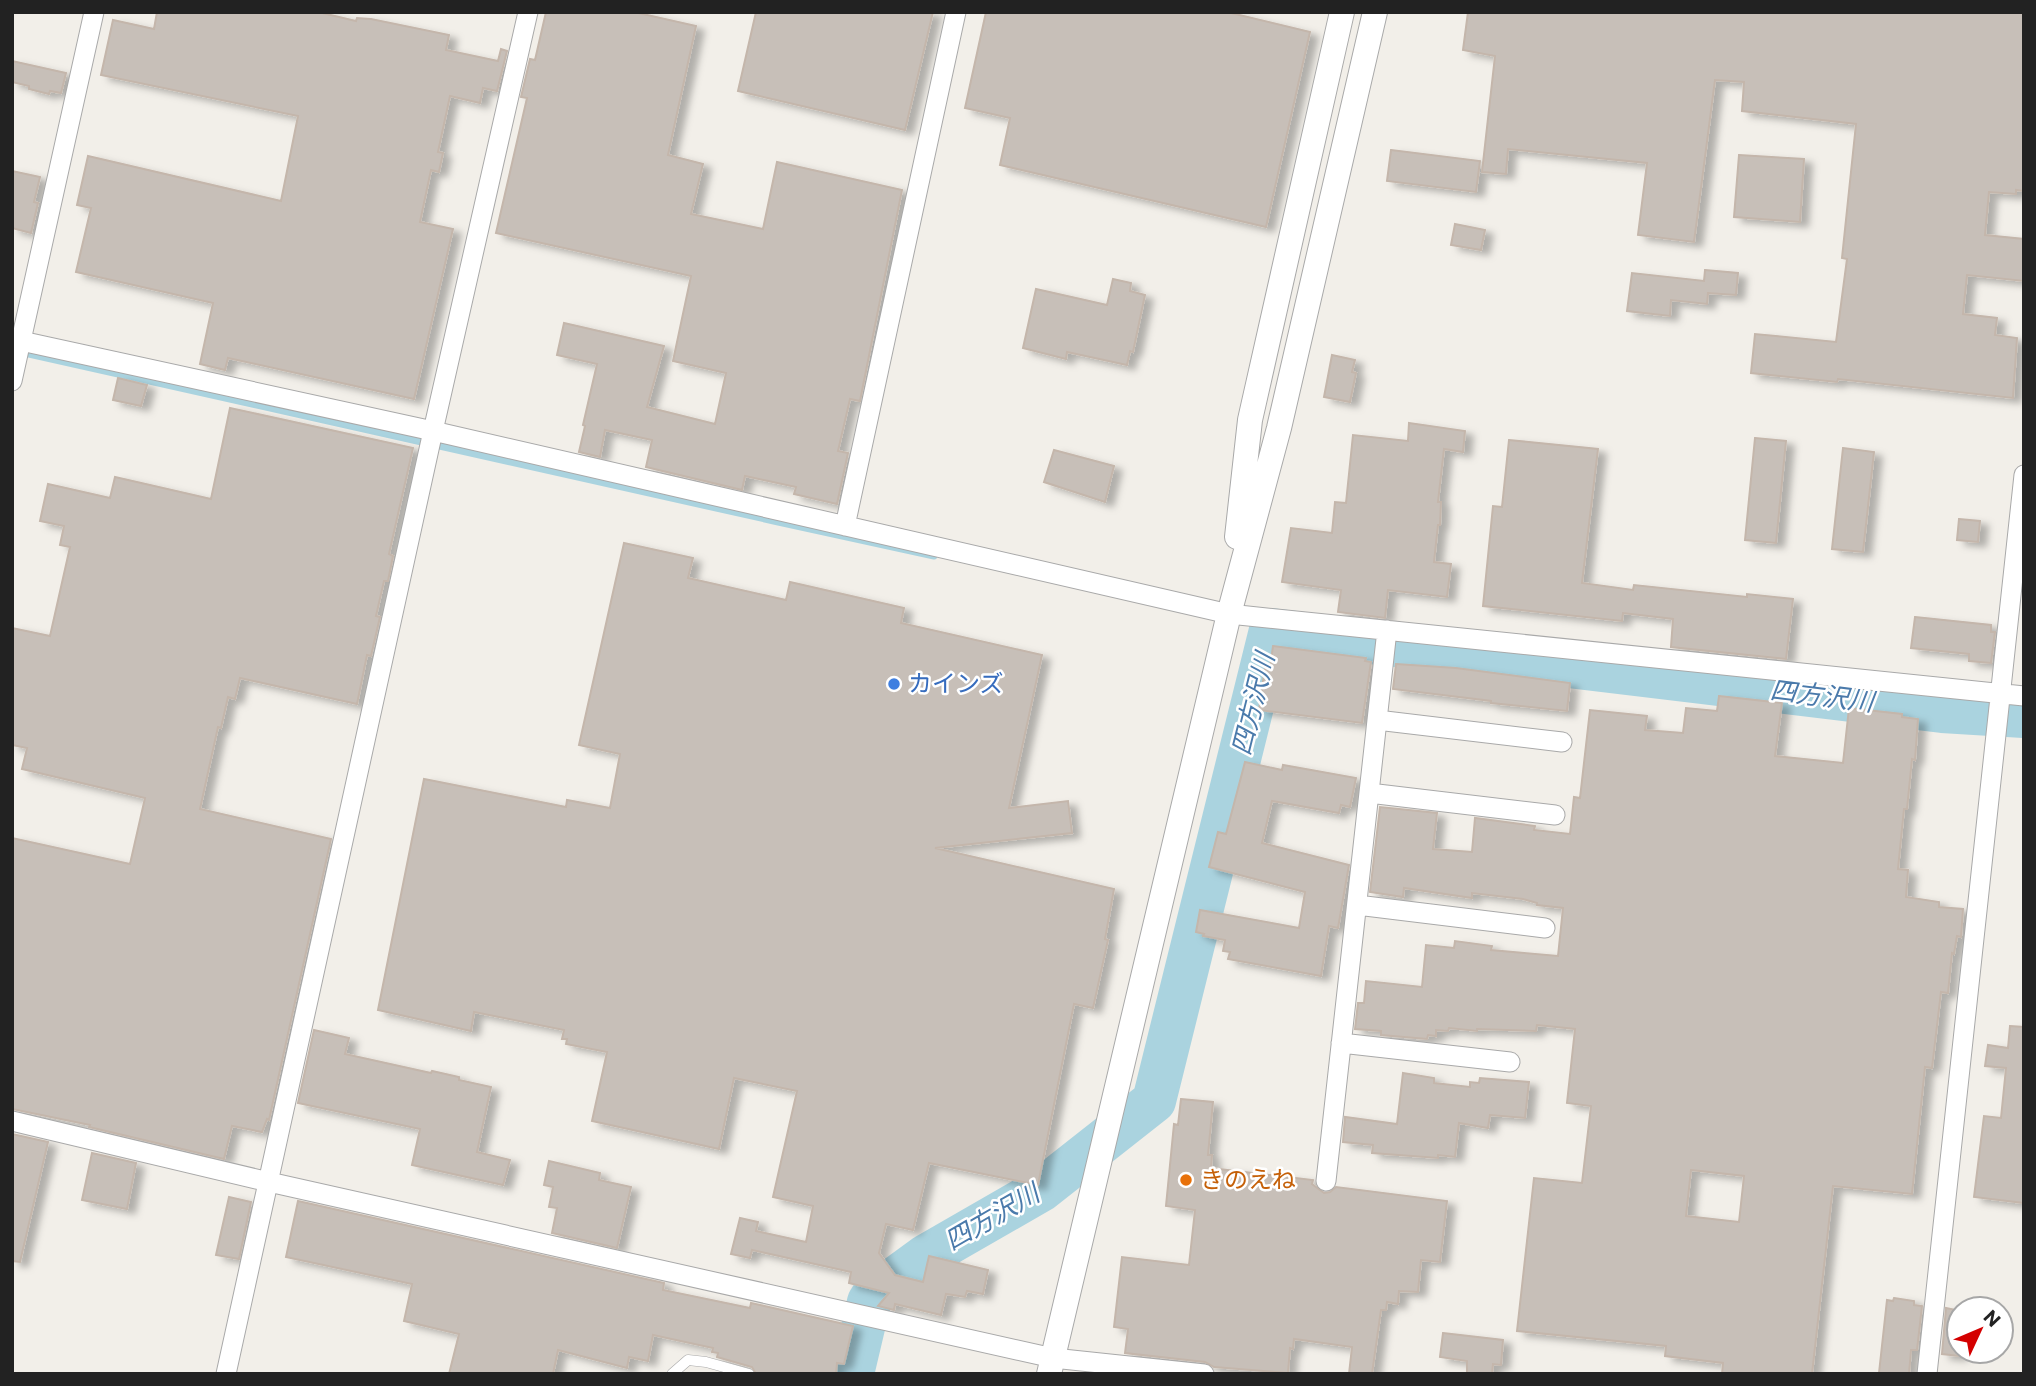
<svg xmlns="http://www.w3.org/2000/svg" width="2036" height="1386" viewBox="0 0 2036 1386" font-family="Commissioner,'Noto Sans JP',sans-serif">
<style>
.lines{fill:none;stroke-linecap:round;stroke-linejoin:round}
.stream{stroke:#aad3df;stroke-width:7}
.river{stroke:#aad3df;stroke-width:44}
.building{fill:#c7bfb8;stroke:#c4b6ab;stroke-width:2;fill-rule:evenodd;filter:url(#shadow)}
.service-casing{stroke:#a9a9a9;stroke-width:11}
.minor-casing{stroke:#a9a9a9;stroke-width:21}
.tertiary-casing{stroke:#a9a9a9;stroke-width:26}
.service{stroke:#fff;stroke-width:10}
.minor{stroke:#fff;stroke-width:19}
.tertiary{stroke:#fff;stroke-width:24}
.shop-dot{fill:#3f7fe0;stroke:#fff;stroke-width:2.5}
.food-dot{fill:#e8710a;stroke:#fff;stroke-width:2.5}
.labels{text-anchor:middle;stroke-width:5;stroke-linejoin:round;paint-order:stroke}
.shop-label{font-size:24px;fill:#366cbe;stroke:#fff;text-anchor:start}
.food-label{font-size:24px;fill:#c56008;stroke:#fff;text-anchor:start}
.water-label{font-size:26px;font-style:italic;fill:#4a7aab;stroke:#fff}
</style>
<defs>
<filter id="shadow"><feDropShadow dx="8" dy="4.5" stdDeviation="3.5" flood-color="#0004"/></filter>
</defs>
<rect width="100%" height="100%" fill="#f2efe9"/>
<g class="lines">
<path class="stream" d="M20,352c305,68 609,138 914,204"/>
<path class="river" d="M852,1374l17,-72 5,-8 52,-38 115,-66 113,-89 117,-471 671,81 82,5"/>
</g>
<path class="building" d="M157,12h161l38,9 1,-3 14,1 78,16 -3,15 52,11 3,-12 6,2 -10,40 -14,-3 -3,15 -30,-7 -12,56 5,1 -4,19 -8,-2 -11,52 33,7 -39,170 -186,-41 -3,12 -25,-6 13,-61 -137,-31 15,-64 -14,-3 11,-49 193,45 17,-85 -197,-41 12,-55 41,9z
M546,12h88l62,14 -28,129 35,9 -12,50 72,15 14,-67 125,28 -42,211 -10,-2 -12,52 10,2 -11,51 -43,-10 2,-7 -51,-11 -3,14 -96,-23 6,-27 -47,-10 -5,27 -21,-5 6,-26 -2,-1 14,-61 -40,-9 7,-32 100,23 -17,61 68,17 11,-51 -53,-12 18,-85 -195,-43 31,-135 -6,-1 9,-38 5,1z
M756,12h177l-28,118 -167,-39z
M986,12h241l83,20 -44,195 -266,-62 10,-47 -45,-10z
M1468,12h556v179l-8,-1v4l-27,-2 -4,43 39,4v42l-57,-6 -4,39 34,4 -2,17 22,3 -4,60 -175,-19 -1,3 -86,-9 4,-39 81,8 11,-83 -5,-1 14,-134 -114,-13 2,-29 -29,-2 -21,162 -56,-7 9,-72 -139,-14 -2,25 -24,-2 13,-116 -32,-6z
M12,61l54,12 -5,20 -11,-2 -1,3 -20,-5v-3l-17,-4z
M1391,150l89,11 -4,31 -89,-11z
M1739,155l65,4 -4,63 -66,-5z
M12,171l28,6 -6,25 4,1 -7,30 -19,-5z
M1455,224l30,6 -4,20 -30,-5z
M1705,270l33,3 -2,22 -28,-2 -1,11 -36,-4 -1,16 -43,-5 5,-38 72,8z
M1113,279l18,4 -1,8 15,4 -12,57 -3,-1 -3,14 -60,-13 -1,7 -43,-11 13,-59 71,16z
M1332,355l23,5 -3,12 4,1 -6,29 -26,-5z
M118,378l29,7 -6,21 -28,-6z
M230,408l183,40 -24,106 4,2 -5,25h-4l-8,35 4,1 -9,39 -4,-1 -10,49 -117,-26 -5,21 -7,-2 -7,31 -3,-1 -18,82 131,30 -62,281 -2,-1 -5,13 -30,-6 -8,33 -135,-32 1,-2 -78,-16v-271l118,26 15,-66 -123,-29 5,-21 -15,-3v-117l38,8 20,-89 -10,-2 4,-19 -24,-5 8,-37 62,14 5,-21 96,22z
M1409,423l56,8 -2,21 -19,-3 -6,53h3l-1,23h-2l-4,37 17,2 -4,33 -59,-7 -3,28 -47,-6 3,-22 -59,-8 9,-54 41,5 3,-31 11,1 7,-68 55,6z
M1755,438l31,3 -10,102 -31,-3z
M1509,440l89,9 -16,134 51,7 1,-5 113,12v-3l46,5 -7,60 -115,-12 2,-28 -50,-6 -1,8 -139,-15 10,-100 9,1z
M1843,448l31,4 -11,100 -31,-3z
M1054,450l60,16 -9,36 -61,-20z
M1959,519l21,2 -2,21 -21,-2z
M624,543l69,15 -5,20 98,22 4,-18 114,26 -3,15 141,32 -33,153 59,-7 4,32 -137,15 179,41 -9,50 3,1 -15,68 -19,-4 -36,181 -109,-22 -16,67 -27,-6 -7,29 16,22 28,7 6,-26 59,14 -5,24 -16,-3 -2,6 -19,-3 -5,21 -46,-11 -1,6 -16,-4 11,-13 -40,-10 2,-11 -99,-22 -2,8 -19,-4 9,-36 18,4 -2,9 50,11 7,-36 -40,-9 24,-106 -63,-13 -15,71 -127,-28 15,-69 -41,-8 1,-5h-5l2,-9 -90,-18 -3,19 -93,-21 46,-231 142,28 1,-7 43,8 10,-54 -41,-9z
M1915,617l76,8v7h4l-4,31 -22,-2v-7l-58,-6z
M1273,646l93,12 -1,3 6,1 -9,61 -103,-13 6,-43h5z
M1396,664l60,4 114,15 -3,28 -76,-8v-2l-98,-12z
M1719,696l63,7 -7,53 68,7 6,-55 53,6v3l16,2 -3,41 -3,-1 -5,50h-3l-6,60 10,1 -2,27 33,5v5l24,2 -2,28 -4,-1 -3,18 -2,-1 -4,40 -7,-1 -9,76 -7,-1 -13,127 -79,-8 -21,188h-90l1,-11 -58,-7 1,-10 -149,-15 17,-153 48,5 9,-77 -24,-3 8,-74 -38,-4 -1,6 -59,-2v2l-28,-3 -1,3 -12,-1v6l-8,-1 -1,4 -46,-4v-4l-26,-2 3,-26h6l2,-22 56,6 4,-42 28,3 1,-7 37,5 -1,4 67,6 5,-48 -26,-3v-2l-14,-4 -51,-6v5l-68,-10 -1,9 -33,-5 10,-85 57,6 -4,36 39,3 3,-34 60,8 -1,4 36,4 4,-37 6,1 10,-88 57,6 -2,14 38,3 3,-25 31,3zM1691,1170l53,6 -5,46 -53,-6z
M1245,762l37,8 1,-5 73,13 -6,29 -9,-2 -2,8 -67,-12 -10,42 87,22 -11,63 -9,-2 -8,50 -93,-17 2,-7 -7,-1 2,-11 -22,-4 1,-2 -8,-2 4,-22 99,18 6,-36 -96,-25 9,-35 8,2z
M2010,1026l14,1v176l-50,-6 10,-81 17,2 5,-50 -21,-2 3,-21 20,3z
M314,1030l35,8 -4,16 86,19 1,-2 27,6v3l32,7 -14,65 33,8 -7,25 -91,-20 8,-36 -122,-26z
M1403,1073l31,5v5l36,4v-5l9,1 1,-5 49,4 -4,36 -35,-3 -2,13 -29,-5 -4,34 -17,-2v3l-66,-5 1,-8 -30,-3 2,-25 52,7z
M1181,1099l32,3 -5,53h4l-1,13 102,12 -1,4 12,9 6,-1 6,-5 111,14 -7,61 -19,-2 -3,32 -19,-1 -1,13 -11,-2 -1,8h-5l-9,64h-23l3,-27 -58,-8 -1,10 -3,-1 -2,25 -74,-6 -9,-5 -80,-9 3,-24 -14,-2 8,-70 67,8 6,-55 -29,-4 8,-82 4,1z
M12,1134l36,8 -28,120 -8,-1z
M92,1153l44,10 -9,46 -45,-9z
M549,1161l51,12 -1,7 32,7 -14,61 -65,-15 5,-25 -8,-1 4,-20 -9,-2z
M229,1197l22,5 -12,57 -23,-4z
M298,1201l366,82 -1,7 87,18 1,-5 102,23 -9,38 -7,-1 -1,11h-80l-4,-7 -35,-10 1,-4 -6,-1 1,-4 -60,-13 -5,26 -19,-4 -2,11 -69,-18 -5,24h-104l10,-40 -55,-13 8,-37 -126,-27z
M1894,1298l20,3v4l8,1 -5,44h-6l-2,24 -30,-1 8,-73 6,1z
M1946,1308l10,2v2l3,1v43l-17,-2z
M1443,1333l60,7 -2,25 -8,-1 -1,10h-25v-13l-27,-4z"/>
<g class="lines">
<defs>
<path id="service" d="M672,1374l16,-14 18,2 43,12"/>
<path id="minor" d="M12,339l421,92 796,183 795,82
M12,381l82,-369
M845,526l111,-514
M1377,720l185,22
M1369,793l186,22
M1357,905l188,23
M1341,1043l169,19
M12,1121l257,61 784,176 151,16
M1326,1181l61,-551
M226,1374l207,-943 95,-419
M1927,1374l97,-899"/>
<path id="tertiary" d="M1237,537l13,-117 92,-408
M1049,1374l180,-760 50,-186 96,-416"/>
</defs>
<use href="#service" class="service-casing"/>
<use href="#minor" class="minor-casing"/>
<use href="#tertiary" class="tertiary-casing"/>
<use href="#service" class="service"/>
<use href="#minor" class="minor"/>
<use href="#tertiary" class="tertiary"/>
</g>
<circle class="shop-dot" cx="894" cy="684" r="7"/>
<circle class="food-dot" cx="1186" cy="1180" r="7"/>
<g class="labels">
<g class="shop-label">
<text x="908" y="692">カインズ</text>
</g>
<g class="food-label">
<text x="1200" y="1188">きのえね</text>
</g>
<g class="water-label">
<text transform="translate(1822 696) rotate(7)" y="9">四方沢川</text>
<text transform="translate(1253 704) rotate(-76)" y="9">四方沢川</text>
<text transform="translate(992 1217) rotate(-30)" y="9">四方沢川</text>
</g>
</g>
<rect width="2036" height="1386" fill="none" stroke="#222222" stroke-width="28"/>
<g transform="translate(1980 1330) rotate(46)"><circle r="33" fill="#ffffff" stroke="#a7a7a7" stroke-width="2"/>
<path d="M0-5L12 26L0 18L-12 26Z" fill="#d40000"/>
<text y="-10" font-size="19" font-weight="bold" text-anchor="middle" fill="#222222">N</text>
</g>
</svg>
